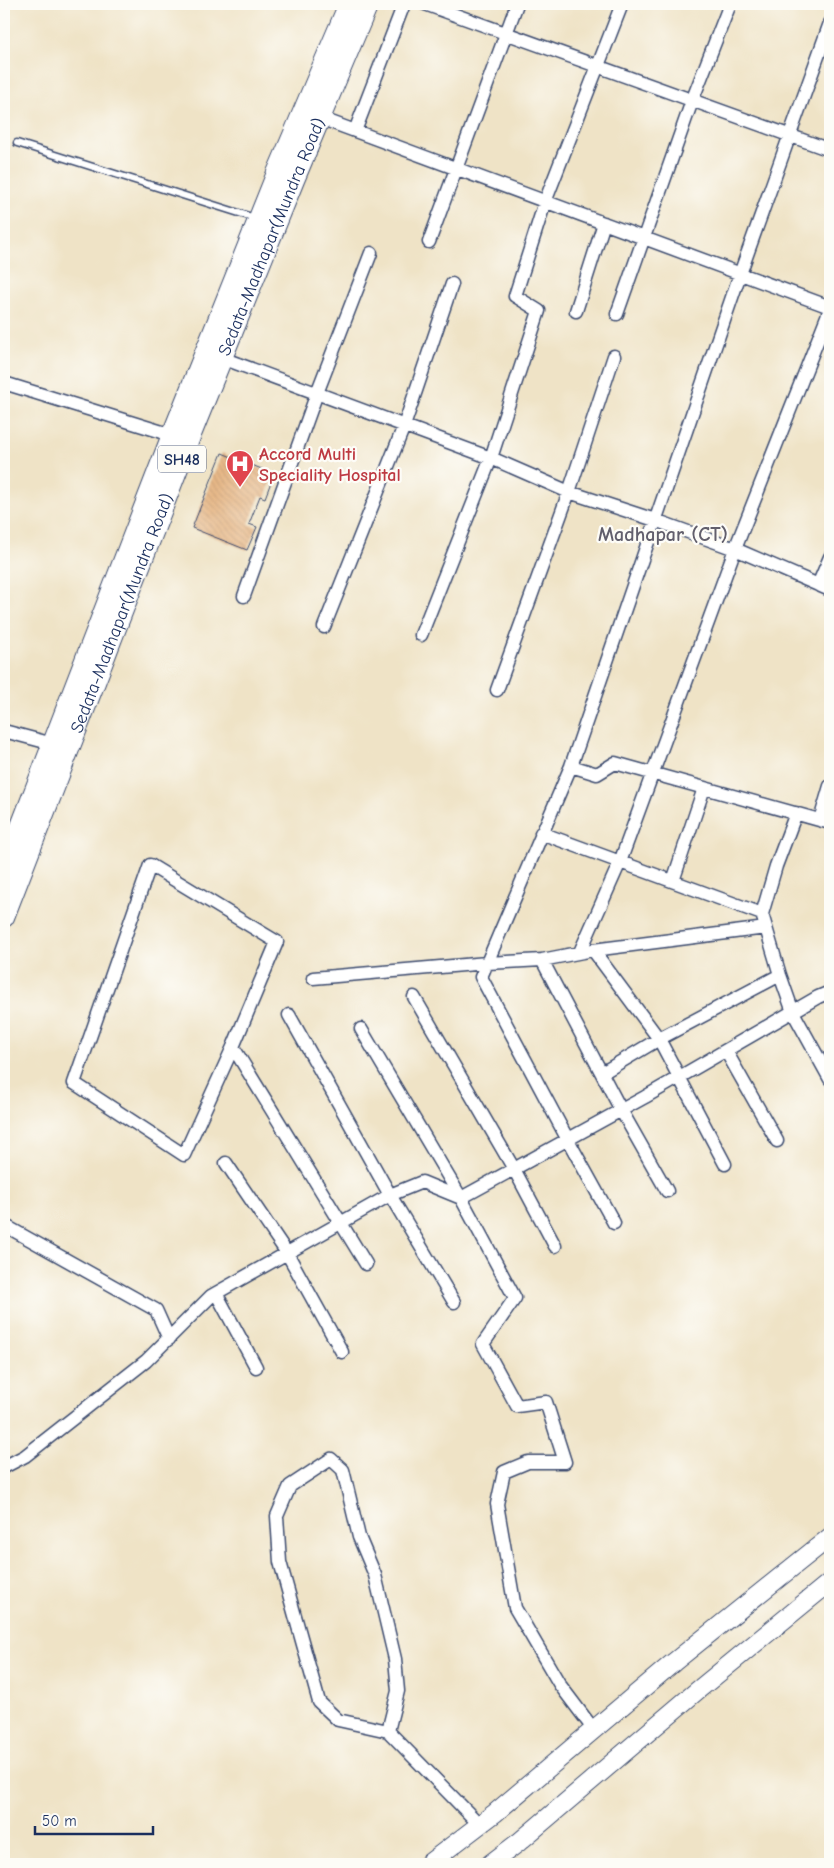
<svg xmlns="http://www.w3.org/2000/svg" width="834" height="1868" viewBox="0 0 834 1868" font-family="'Comic Neue',sans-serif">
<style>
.building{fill:url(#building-back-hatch)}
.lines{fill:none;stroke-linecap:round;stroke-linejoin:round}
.service-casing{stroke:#3b4a6e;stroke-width:9}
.minor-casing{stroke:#3b4a6e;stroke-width:15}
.secondary-casing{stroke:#3b4a6e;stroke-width:20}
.primary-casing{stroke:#3b4a6e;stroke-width:22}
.service{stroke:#fff;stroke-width:6}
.minor{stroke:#fff;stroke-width:12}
.secondary{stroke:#fff;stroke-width:18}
.primary{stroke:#fff;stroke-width:20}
.labels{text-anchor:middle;stroke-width:4.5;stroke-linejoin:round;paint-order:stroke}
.shield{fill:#fdfcf7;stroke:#5f6c8c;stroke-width:1}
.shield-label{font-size:16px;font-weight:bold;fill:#1b2f5e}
.street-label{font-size:18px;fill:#1b2f5e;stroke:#fdfcf7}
.health-label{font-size:18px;font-weight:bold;fill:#be3a42;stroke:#fdfcf7;text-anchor:start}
.quarter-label{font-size:20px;font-weight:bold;fill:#625f6c;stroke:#fdfcf7}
</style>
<defs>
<pattern id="building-back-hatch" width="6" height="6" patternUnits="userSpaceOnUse" patternTransform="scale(1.25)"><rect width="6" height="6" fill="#e7b887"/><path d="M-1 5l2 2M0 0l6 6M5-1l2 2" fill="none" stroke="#c69e77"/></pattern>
</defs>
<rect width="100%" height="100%" fill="#fdfcf7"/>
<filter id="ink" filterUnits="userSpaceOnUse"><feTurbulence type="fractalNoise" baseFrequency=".02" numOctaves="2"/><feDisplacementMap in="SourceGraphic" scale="10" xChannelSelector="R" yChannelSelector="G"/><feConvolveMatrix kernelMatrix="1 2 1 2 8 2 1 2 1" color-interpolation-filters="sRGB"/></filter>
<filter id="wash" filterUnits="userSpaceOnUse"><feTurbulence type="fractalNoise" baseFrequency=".0096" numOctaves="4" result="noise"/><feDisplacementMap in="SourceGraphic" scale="20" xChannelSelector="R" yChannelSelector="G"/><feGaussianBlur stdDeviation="1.12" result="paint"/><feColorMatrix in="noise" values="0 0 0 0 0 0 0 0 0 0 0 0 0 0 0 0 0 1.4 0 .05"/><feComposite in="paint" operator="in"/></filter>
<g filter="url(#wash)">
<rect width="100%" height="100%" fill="#efe3c6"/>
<g id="blocks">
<path class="building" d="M222,453l52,21 -9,24 -5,-2 -11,28 8,3 -10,23 -55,-22z"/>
</g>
</g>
<g filter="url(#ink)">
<use href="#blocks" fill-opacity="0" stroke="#3b4a6e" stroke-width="1"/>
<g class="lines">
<defs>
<path id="service" d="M17,143l238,75"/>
<path id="minor" d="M425,4l405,146
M320,118l510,189
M355,131l49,-127
M429,242l88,-238
M576,311l28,-88
M617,314l75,-213 38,-97
M222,358l269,100 78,34 86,28 80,29 95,41
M4,383l168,52
M818,585l12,-28
M244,596l73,-203 54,-140
M324,627l80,-201 48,-142
M421,635l70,-177 48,-147 -24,-15 30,-94 77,-198
M497,690l72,-198 45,-136
M4,731l49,13
M571,766l26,8 18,-11 215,60
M796,813l-20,53 -14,48 18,61 13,37 37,67
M820,820l10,-34
M541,833l221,81
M673,881l31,-93
M593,950l66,89 66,125
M580,952l40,-90 115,-313 95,-240
M542,960l79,150 46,81
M313,978l174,-15 55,-3 51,-10 173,-22
M414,997l100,172 41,77
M289,1015l101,180 64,107
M361,1029l100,169 54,100 -32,46 34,62 29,-4 19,60h-37l-24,10 -7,32 18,104 45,77 34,45
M233,1047l-49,108 -110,-72 76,-218 127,77 -44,105 133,217
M726,1051l51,90
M602,1073l57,-34 121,-64
M226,1163l61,90 55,99
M614,1223l-46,-83 -87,-163 90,-211 169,-492 90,-251
M4,1225l152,85 13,29
M216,1293l40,74
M4,1467l21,-11 121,-95 65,-65 179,-101 32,-13 39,16 184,-101 173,-100 12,-5
M388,1731l10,-40 -3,-32 -20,-84 -16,-38 -16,-67 -12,-11 -41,27 -13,30 3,46 39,140 19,18 50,11 92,94"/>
<path id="secondary" d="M428,1864l67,-51 179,-151 156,-125
M490,1864l29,-22 179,-152 132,-108"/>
<g id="primary">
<path d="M4,870l168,-435 105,-262 72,-169"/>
<path id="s1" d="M4,917l184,-475 106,-262 74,-176"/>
</g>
</defs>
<use href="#service" class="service-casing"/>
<use href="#minor" class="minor-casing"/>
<use href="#secondary" class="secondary-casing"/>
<use href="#primary" class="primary-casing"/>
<use href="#service" class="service"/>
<use href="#minor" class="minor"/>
<use href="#secondary" class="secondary"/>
<use href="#primary" class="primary"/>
</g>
</g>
<defs>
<symbol id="hospital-pin" viewBox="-11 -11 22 30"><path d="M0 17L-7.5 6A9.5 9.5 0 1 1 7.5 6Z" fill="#e0444e" stroke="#fdfcf7"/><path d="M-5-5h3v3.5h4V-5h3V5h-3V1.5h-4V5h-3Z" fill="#fff"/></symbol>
</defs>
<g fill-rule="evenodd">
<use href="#hospital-pin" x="224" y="448" width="32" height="43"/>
</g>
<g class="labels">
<rect class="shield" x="158" y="445.5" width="48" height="27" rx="4"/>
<g class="shield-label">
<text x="182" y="465">SH48</text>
</g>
<g class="street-label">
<text dy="6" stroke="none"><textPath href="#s1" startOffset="731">Sedata-Madhapar(Mundra Road)</textPath></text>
<text dy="6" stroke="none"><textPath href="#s1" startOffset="326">Sedata-Madhapar(Mundra Road)</textPath></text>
</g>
<g class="health-label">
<text x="259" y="460">Accord Multi<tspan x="259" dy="21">Speciality Hospital</tspan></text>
</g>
<g class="quarter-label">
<text x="663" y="541">Madhapar (CT)</text>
</g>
</g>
<rect width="834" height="1868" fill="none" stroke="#fdfcf7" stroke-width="20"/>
<path d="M35 1826v8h118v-8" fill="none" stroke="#1b2f5e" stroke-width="2.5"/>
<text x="42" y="1826" font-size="15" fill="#1b2f5e" stroke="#fdfcf7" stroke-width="4" paint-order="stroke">50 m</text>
</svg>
